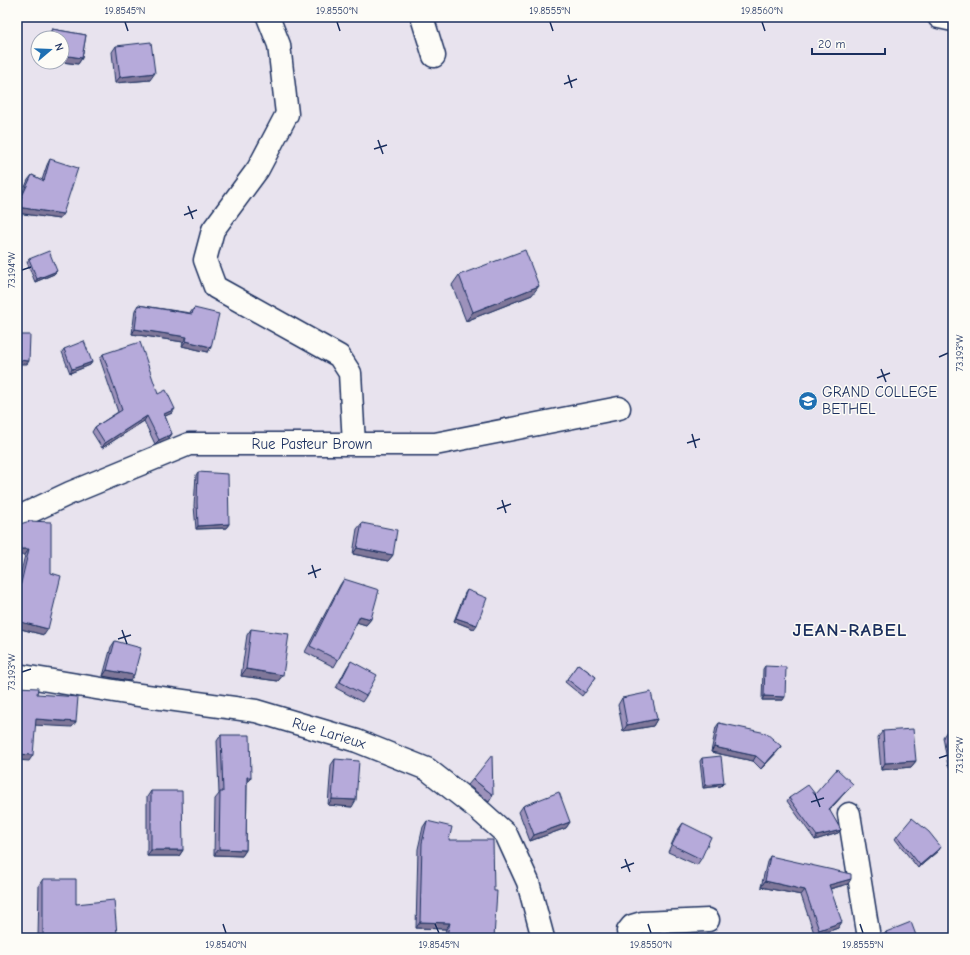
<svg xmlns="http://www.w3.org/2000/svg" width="970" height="955" viewBox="0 0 970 955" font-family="'Comic Neue',sans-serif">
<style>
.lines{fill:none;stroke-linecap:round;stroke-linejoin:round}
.street-casing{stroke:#1b2f5e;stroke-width:25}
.street{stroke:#fdfcf7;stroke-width:22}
.wall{fill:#9d92bb;stroke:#1b2f5e}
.shaded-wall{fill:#7f7799;stroke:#1b2f5e}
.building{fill:#b6aada;stroke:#1b2f5e}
.ticks{fill:none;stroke:#1b2f5e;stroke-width:1.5}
.labels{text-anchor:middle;stroke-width:3;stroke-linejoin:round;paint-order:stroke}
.poi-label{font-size:15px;fill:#1b2f5e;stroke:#fdfcf7;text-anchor:start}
.street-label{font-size:15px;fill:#1b2f5e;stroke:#fdfcf7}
.district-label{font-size:19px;font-weight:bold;letter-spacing:1px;fill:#1b2f5e;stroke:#fdfcf7}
.neatline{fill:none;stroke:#1b2f5e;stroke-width:1.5}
.ticks-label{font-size:10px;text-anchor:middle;fill:#1b2f5e}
</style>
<rect width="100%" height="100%" fill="#e8e3ee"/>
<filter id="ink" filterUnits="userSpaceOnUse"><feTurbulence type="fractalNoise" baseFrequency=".025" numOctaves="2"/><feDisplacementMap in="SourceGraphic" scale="8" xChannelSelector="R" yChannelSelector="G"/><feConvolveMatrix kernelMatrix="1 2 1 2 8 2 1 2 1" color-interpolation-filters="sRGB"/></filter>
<g filter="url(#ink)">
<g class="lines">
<defs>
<path id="street" d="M268,17l11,28 8,69 -29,55 -45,61 -8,30 10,27 124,69 11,17 4,71
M422,17l12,39
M939,17l14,3
M17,518l53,-25 119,-49h246l184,-36
M17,675l115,19 124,17 101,30 70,28 51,40 28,25 22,48 15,56
M849,814l20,124
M629,938l-1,-7 4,-5 10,-3 66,-3"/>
</defs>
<use href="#street" class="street-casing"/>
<use href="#street" class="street"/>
</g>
<path class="wall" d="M52,29l34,6 -4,23 -4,6 -16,-2v-24h-15v-3z
M116,46l34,34 -35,3 -3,-31z
M50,159l9,60 -42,-6v-8l11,-25 4,-5 10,5 5,-15z
M29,259l25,15 -19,8 -8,-20z
M459,275l73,20 -66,26 -14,-36z
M138,305l52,8 4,-5 17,39 -3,5 -26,-6 1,-4 -51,-8 3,-24z
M64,349l28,13 -2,3 -20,8 -8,-21z
M103,354l55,40 14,19 -7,3 7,18 -4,5 -13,5 -11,-23 -42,27 -10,-16 3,-5 23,-15 -18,-53z
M198,472l31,52 -3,4 -30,1 -2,-23 2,-31z
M362,523l31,32 -5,6 -35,-7 4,-25z
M20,524l31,49 -7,62 -27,-7v-39l8,-34h-8v-26z
M344,579l27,40 -5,6 -9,-3 -19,38 -4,7 -29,-15 35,-67z
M467,590l7,39 -20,-8 11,-28z
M251,629l32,46 -5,6 -37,-5 6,-41z
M115,641l15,40 -27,-5 8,-29z
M351,661l15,35 -4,6 -26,-14 11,-21z
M578,664l18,13 -14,19 -17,-14z
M765,666l18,34h-21l1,-31z
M622,698l35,21 -4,7 -30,5 -5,-26z
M719,723l62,23 -3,5 -17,18 -8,-8 -42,-9 5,-25z
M953,730v35l-5,1 -5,-29 4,-6z
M883,731l33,30 -5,6 -30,3 -3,-33z
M221,735l30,42 -4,6 -1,67 -4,6 -28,-1 1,-56 4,-5 -2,-53z
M702,758l19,28 -18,2 -3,-27z
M335,759l17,48 -24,-2 3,-40z
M473,779l20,16 -4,7 -21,-17z
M853,784l-24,26 12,20 -3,3 -23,7 -28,-39 2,-3 26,-4z
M151,791l32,59 -4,6h-32v-59z
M523,806l47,16 -4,6 -36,13 -11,-29z
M427,821l22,19 45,98h-50l2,-9 -30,-1 2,-79 5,-22z
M683,823l18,36 -4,6 -29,-13 10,-22z
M897,836l42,14 -21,18 -23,-29z
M770,856l78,28 -18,5 8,39 -23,8 -14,-41 -40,-8 6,-25z
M43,879l74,55 -2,4h-77l1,-53z
M886,932l31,6h-36z"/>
<path class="shaded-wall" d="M62,55l20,3 -4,6 -16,-2z
M155,73l-5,7 -35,3 5,-6z
M17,207l46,7 -4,5 -42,-6z
M57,271l-3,3 -19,8 2,-3z
M539,286l-7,9 -66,26 7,-9z
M135,329l52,8 -4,5 -51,-8z
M186,341l25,6 -3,5 -26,-6z
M17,360l12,1 -2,3h-10z
M92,362l-2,3 -20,8 2,-4z
M175,409l-3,4 -11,5 3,-4z
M147,416l-3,5 -42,27 3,-5z
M172,434l-4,5 -13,5 4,-4z
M229,524l-3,4 -30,1 2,-3z
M357,548l36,7 -5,6 -35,-7z
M20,549h9l-4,6h-8v-1z
M360,616l11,3 -5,6 -10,-3z
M456,618l21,7 -3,4 -20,-8z
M17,621l31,8 -4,6 -27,-7z
M246,669l37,6 -5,6 -37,-5z
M107,670l27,5 -4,6 -27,-5z
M764,696l21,1 -2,3h-21z
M36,719l40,3 -4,5 -40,-2z
M657,719l-4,7 -30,5 4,-6z
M781,746l-3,5 -17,18 4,-5z
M714,747l42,9 -3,5 -42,-9z
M17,754l16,1 -4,6 -12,-1z
M952,759h1v6l-5,1z
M916,761l-5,6 -30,3 4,-7z
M247,777h4l-4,6z
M724,783l-3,3 -18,2 2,-3z
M853,784l-3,3 -23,26 2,-4z
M332,799l24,1 -4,7 -24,-2z
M570,822l-4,6 -36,13 4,-6z
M841,830l-3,3 -23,7 2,-4z
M941,847l-2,3 -21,18 2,-3z
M219,849l27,1 -4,6 -28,-1z
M151,850h32l-4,6h-32z
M851,879l-3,5 -23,6 4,-5z
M765,881l40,9 -4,5 -40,-8z
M420,922l30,1 -4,6 -30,-1z
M842,922l-4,6 -23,8 4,-6z
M117,934l-2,4h-40v-1z"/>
<path class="building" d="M52,29l34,6 -4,23 -20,-3v-17h-12z
M151,42l4,31 -35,4 -4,-31z
M50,159l28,9 -15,46 -46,-7 15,-32 12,6z
M525,250l14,36 -66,26 -14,-37z
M49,251l8,20 -20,8 -8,-20z
M138,305l54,9 2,-6 25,6 -8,33 -25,-6 1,-4 -52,-8z
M17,335h13l-1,26 -12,-1z
M84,341l8,21 -20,7 -8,-20z
M140,342l18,52 8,-4 9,19 -11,5 8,20 -13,6 -12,-24 -42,27 -10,-16 27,-17 -19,-56z
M198,472l30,2 1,50 -31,2 -1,-24z
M30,521l21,1v51l10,3 -13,53 -31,-8v-21l12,-51h-9v-25z
M362,523l35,7 -4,25 -36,-7z
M344,579l35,11 -8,29 -11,-3 -22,44 -28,-14z
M467,590l20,8 -10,27 -21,-7z
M251,629l38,5 -6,41 -37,-6z
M115,641l26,7 -7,27 -27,-5z
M351,661l26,14 -11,21 -26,-14z
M578,664l18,13 -11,16 -18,-14z
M765,666l21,1 -1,30 -21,-1z
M17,687l21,1 -1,6 41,3 -2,25 -40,-3 -3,36 -16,-1z
M651,692l6,27 -30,6 -5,-27z
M719,723l47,10 15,13 -16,18 -9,-8 -42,-9z
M913,729l3,32 -31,2 -2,-32z
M953,730v29h-1l-5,-28z
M221,735h29l1,42h-4l-1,73 -27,-1 1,-57h3z
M492,755l1,40 -20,-16z
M721,756l3,27 -19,2 -3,-27z
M335,759l24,2 -3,39 -24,-1z
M837,769l16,15 -24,25 12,21 -24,6 -28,-38 19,-13 7,9z
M151,791h31l1,59h-32z
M559,792l11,30 -36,13 -11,-29z
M912,818l17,14 12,15 -21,18 -23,-29z
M427,821l25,6 -3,13h44l1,51h3l-3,47h-48l4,-15 -30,-1 2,-79z
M683,823l28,14 -10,22 -29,-14z
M770,856l81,18v5l-22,6 13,37 -23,8 -14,-40 -40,-9z
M43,879h33v25l38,-4 3,34 -42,3v1h-32z
M911,922l6,16h-29l-2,-6z
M244,937v1h-14z"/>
</g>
<path class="ticks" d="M125,22l3,9M337,22l3,9M550,22l3,9M762,22l3,9M568,75l4,13M564,84l13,-5M378,140l5,14M374,149l13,-4M188,206l5,13M184,215l13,-5M22,270l9,-3M939,357l9,-4M881,369l5,13M877,378l13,-5M692,434l4,14M687,443l13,-4M502,500l4,13M497,509l14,-5M312,565l4,13M308,574l13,-5M122,630l5,14M118,639l13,-4M22,672l9,-3M939,758l9,-3M815,794l5,13M811,802l13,-4M625,859l5,13M621,868l13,-5M223,924l3,9M435,924l4,9M648,924l3,9M860,924l3,9"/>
<defs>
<symbol id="university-disc" viewBox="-11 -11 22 22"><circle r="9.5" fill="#1f6fb2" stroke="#fdfcf7"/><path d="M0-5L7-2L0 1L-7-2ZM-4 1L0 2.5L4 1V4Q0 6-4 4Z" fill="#fff"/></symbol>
</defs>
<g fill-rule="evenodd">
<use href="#university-disc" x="797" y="390" width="22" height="22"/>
</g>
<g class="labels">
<g class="poi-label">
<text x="822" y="397">GRAND COLLEGE<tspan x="822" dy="17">BETHEL</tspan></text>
</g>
<g class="street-label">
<text x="312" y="449">Rue Pasteur Brown</text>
<text transform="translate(329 733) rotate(17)" y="5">Rue Larieux</text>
</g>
<g class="district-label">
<text x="850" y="636">JEAN-RABEL</text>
</g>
</g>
<rect width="970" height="955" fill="none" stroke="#fdfcf7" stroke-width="44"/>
<g transform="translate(50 50) rotate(71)"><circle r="19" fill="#fdfcf7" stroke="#a3aaba"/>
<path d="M0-3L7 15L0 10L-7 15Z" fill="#1f6fb2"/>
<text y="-6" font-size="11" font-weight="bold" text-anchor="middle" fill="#1b2f5e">N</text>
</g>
<path d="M812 48v6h73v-6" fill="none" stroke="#1b2f5e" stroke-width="2"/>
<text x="818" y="48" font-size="12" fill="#1b2f5e" stroke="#fdfcf7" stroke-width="3" paint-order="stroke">20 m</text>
<rect x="22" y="22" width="926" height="911" class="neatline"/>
<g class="ticks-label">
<text x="125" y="14">19.8545°N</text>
<text x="337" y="14">19.8550°N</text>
<text x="550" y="14">19.8555°N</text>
<text x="762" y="14">19.8560°N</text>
<text transform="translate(11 270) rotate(-90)" y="4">73.194°W</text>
<text transform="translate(959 353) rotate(-90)" y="4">73.193°W</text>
<text transform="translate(11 672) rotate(-90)" y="4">73.193°W</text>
<text transform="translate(959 755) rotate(-90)" y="4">73.192°W</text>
<text x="226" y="948">19.8540°N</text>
<text x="439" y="948">19.8545°N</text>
<text x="651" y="948">19.8550°N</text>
<text x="863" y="948">19.8555°N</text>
</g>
</svg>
